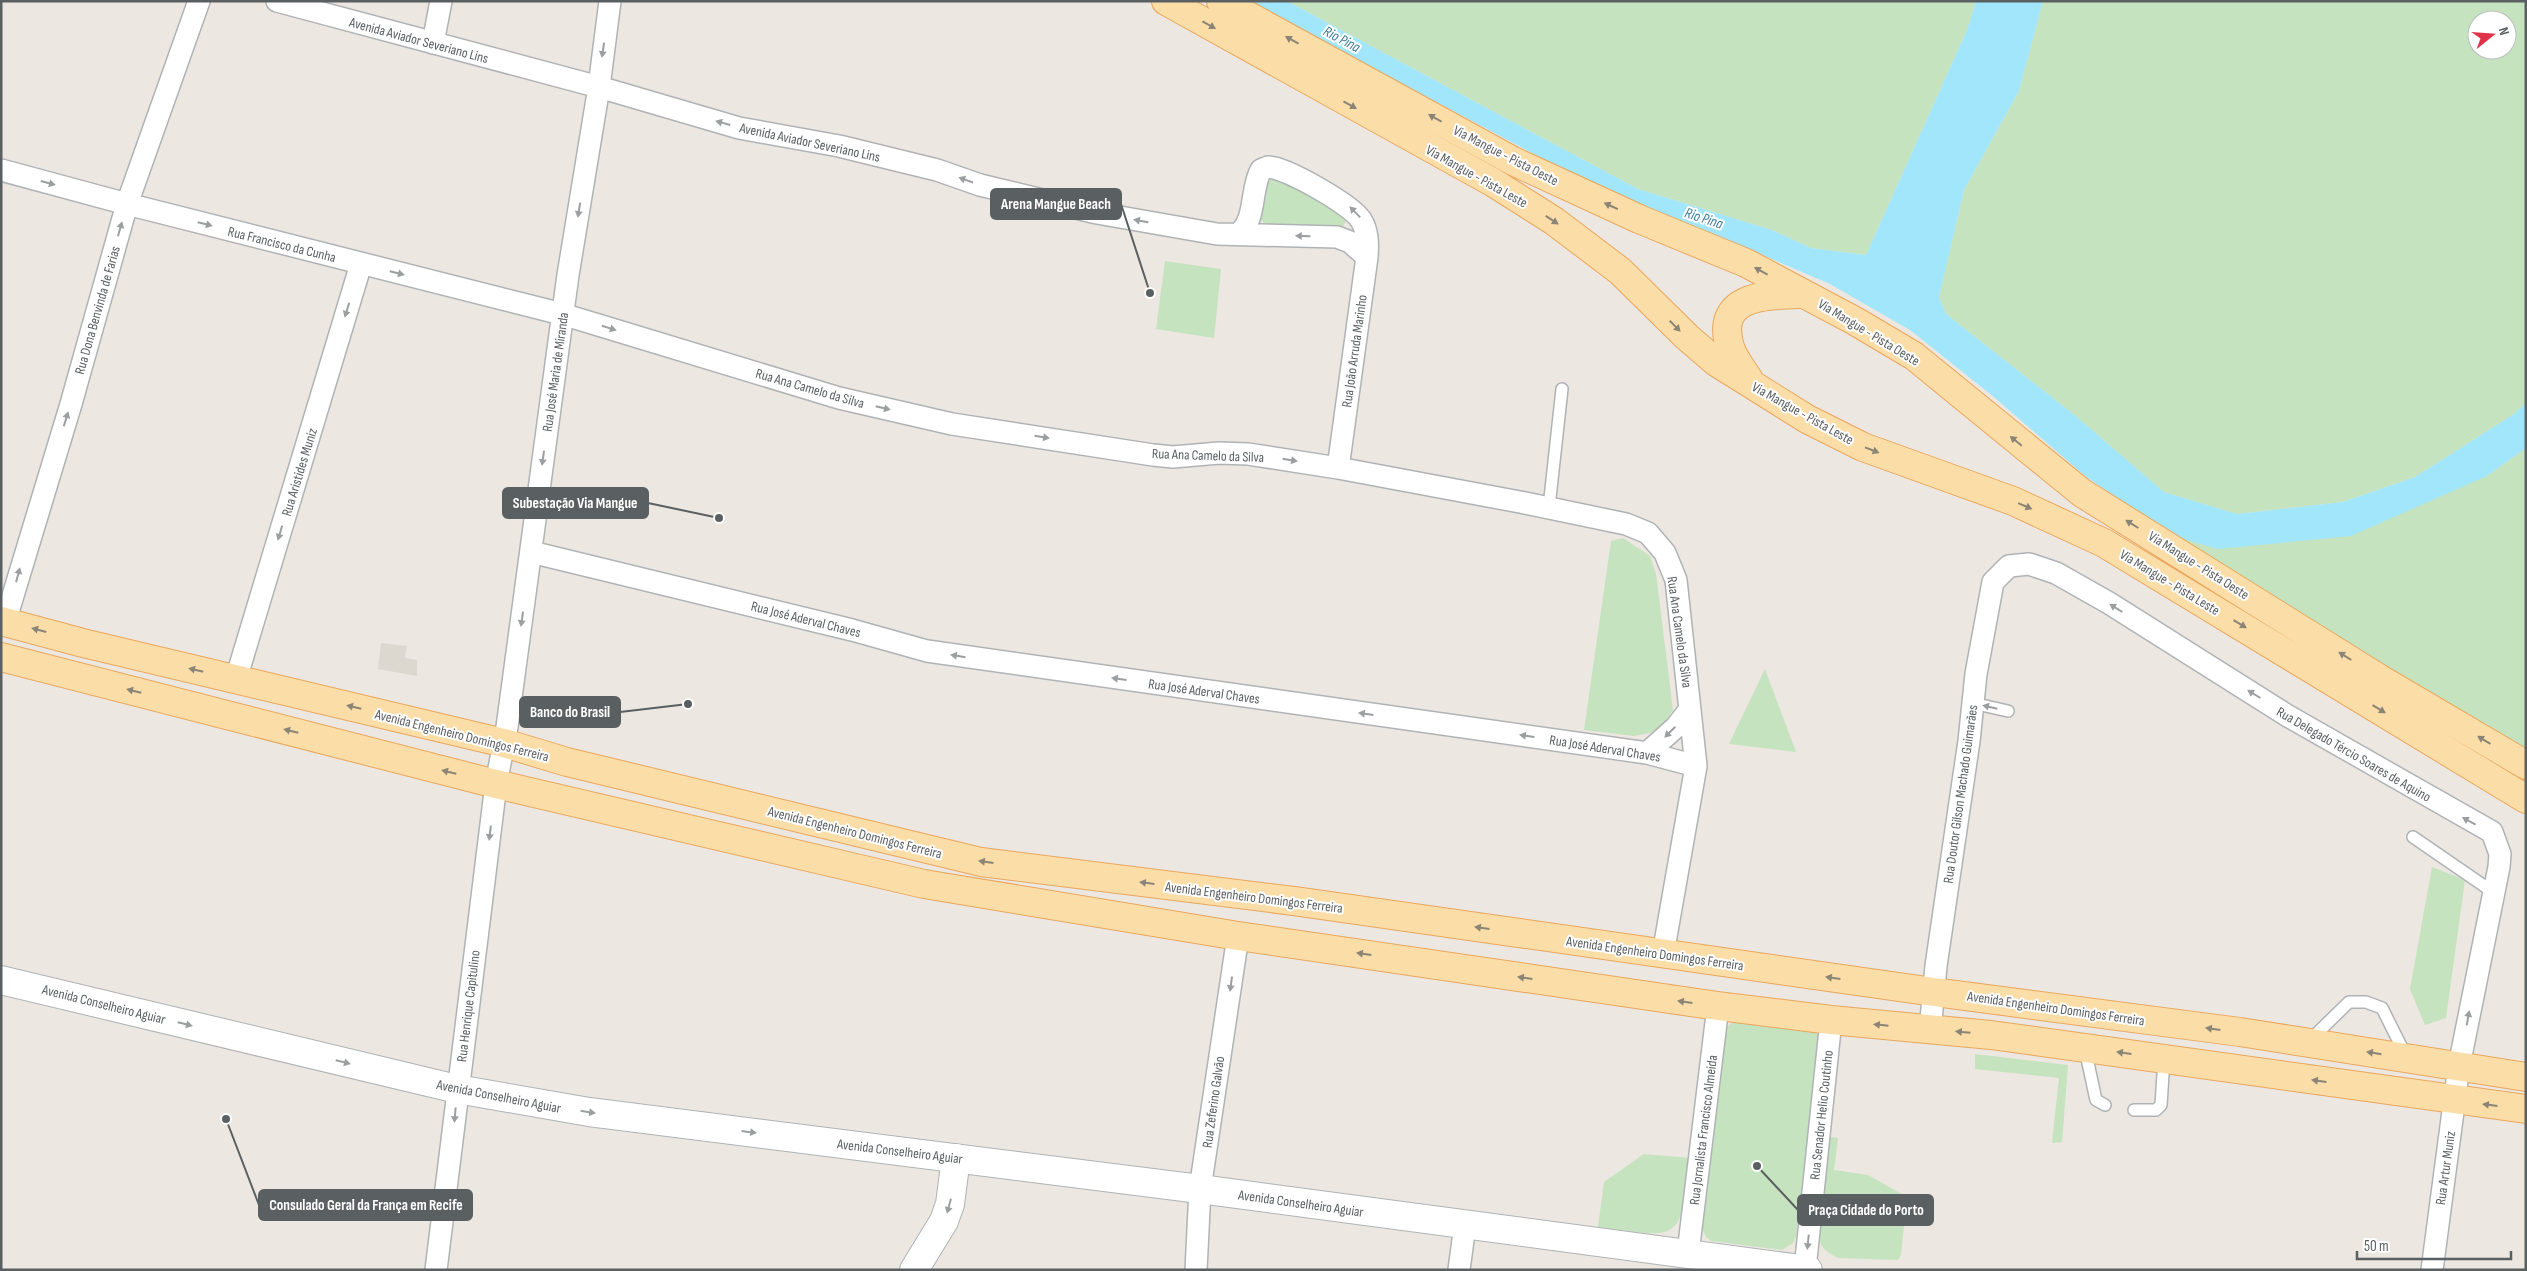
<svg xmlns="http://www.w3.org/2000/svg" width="2527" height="1271" viewBox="0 0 2527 1271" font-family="'Sofia Sans Condensed',sans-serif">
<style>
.education{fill:#dcd7cf}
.green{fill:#c5e3be;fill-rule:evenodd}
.water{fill:#a2e6fb}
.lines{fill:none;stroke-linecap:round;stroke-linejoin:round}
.service-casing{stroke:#afb3b6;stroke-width:14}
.minor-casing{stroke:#afb3b6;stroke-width:24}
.secondary-casing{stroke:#aeb3b6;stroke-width:30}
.primary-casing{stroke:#eaa65c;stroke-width:30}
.service{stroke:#fff;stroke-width:11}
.minor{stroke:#fff;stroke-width:21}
.secondary{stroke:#fff;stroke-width:28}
.primary{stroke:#fbdda7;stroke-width:28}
.oneway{fill:#8a8576}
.oneway2{fill:#9c9fa0}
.labels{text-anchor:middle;stroke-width:4;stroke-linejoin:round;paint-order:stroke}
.street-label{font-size:14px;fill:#5a5f61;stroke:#fff}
.water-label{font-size:15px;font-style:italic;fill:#3c7c9a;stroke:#fff}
.leader{fill:none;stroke:#5a5f61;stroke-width:2}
.callout-dot{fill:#5a5f61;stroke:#fff;stroke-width:2}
.callout{fill:#5a5f61;stroke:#5a5f61;stroke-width:2}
.callout-label{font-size:15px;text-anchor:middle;font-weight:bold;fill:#fff}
</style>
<rect width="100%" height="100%" fill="#ece7e1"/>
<path class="education" d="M381,643l26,3 -2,12 12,2v16l-39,-7z"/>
<path class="green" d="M1287,1h689l-9,29 -101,225 -55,-7 -39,-18 -134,-41z
M2043,1h483v402l-12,11 -99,63 -72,25 -106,12 -73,-22 -92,-79 -126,-99 -7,-17 25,-107 55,-99zM2477,20h30v30h-30z
M1271,179l20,5 56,33c-2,9 -7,13 -15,15l-67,-9 -7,-4 6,-32z
M1165,261l56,8 -7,69 -58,-9z
M2526,448v303l-353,-215 314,-60z
M1623,538l27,18 6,18 17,136 -13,21 -26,5 -50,-6 27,-189z
M1765,669l31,83 -67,-8z
M2432,867l33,13 -19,138 -21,7 -15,-36z
M1734,1020l76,5 8,10 2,9 -24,192 -3,7 -11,7 -71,-9 -5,-4 -5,-11 26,-199z
M1975,1054l93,11 -6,77 -10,1 7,-65 -84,-9z
M1830,1137l8,1 -4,32 34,5 39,22 -6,58 -3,5 -60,-2c-11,-5 -20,-12 -20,-26z
M1644,1154l47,4c-11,86 -11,80 -93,69l6,-45z"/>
<path class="water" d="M1247,1h40l351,188 134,41 39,18 55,7 101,-225 9,-29h67l-24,90 -55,99 -25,107 7,17 126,99 92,79 73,22 106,-12 72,-25 99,-63 12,-11v45l-39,28 -136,60 -133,13 -45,-13 -88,-60 -91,-79 -84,-67 -80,-46 -121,-52 -87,-31z"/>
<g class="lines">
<defs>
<path id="service" d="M1549,507l13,-118
M1972,703l36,8
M2413,837l80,55
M2309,1041l40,-39h17l16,6 24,48
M2085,1049l11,51 9,5
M2134,1110h22l5,-5 3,-46"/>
<path id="minor" d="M277,1l322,86 140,41 100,18 98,24 43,15 117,28 120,21 120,3 13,5 17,15 -29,211
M433,43l8,-42
M1,170l126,34 435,110 277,84 113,26 201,31 20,2 46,-4 29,1 90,14 182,34 106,22 22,9 17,20 11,27 20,186 -33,188
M1238,234c19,-14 12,-45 23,-64 2,-1 5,-2 7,-3 17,0 84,38 93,53 7,11 7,24 6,37
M531,552l321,78 75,21 720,102 49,13
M5,622l66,-218 56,-200 72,-203
M236,679l125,-415
M1647,753l29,-26 14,-18
M1930,1030l6,-64 33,-225 7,-67 17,-92 16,-16 20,-2 27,9 53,30 179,113 204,116 8,22 -1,13 -40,199 -27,204
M1688,1253l30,-247
M1805,1269l26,-249
M436,1270l60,-486 11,-57 61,-452 31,-188 11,-86
M1196,1270l4,-81 38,-253
M1459,1270l6,-45"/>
<path id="secondary" d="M1,980l456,109 132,23 611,77 608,81
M914,1270l30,-49 6,-17 6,-46"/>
<path id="primary" d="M1166,1l328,182 60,38 66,50 67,66 29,25 91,57 56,28 150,54 91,42 422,256
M1221,1l292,160 126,58 107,44 109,58 59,35 168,137 298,186 146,86
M1749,380c-6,-10 -16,-22 -19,-33 -16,-53 38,-52 73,-53
M1,621l82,22 421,100 63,19 414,100 313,39 640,91 306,40 286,45
M1,657l495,127 428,100 314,52 480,70 113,14 160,15 535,74"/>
</defs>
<use href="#service" class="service-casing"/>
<use href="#minor" class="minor-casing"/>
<use href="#secondary" class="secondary-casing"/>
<use href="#primary" class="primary-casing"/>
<use href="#service" class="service"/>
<use href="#minor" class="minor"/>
<use href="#secondary" class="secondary"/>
<use href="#primary" class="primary"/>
</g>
<defs><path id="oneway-solid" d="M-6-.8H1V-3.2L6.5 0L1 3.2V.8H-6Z" transform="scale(1.25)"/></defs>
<g class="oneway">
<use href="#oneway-solid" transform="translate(1209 25) rotate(29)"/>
<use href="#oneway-solid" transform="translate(1292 40) rotate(-151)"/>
<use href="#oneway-solid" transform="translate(1350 105) rotate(29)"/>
<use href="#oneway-solid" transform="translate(1435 118) rotate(-151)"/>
<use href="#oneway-solid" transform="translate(1611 206) rotate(-155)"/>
<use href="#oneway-solid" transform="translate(1552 220) rotate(33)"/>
<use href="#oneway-solid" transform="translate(1761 271) rotate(-151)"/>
<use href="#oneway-solid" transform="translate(1675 326) rotate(45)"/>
<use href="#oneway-solid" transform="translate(2016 441) rotate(-141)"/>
<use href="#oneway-solid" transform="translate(1872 450) rotate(21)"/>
<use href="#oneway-solid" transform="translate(2025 506) rotate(23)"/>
<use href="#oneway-solid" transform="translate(2132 524) rotate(-148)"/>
<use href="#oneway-solid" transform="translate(2240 624) rotate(31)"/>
<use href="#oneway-solid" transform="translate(39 630) rotate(-165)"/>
<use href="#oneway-solid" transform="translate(2345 656) rotate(-148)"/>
<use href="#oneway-solid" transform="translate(196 670) rotate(-167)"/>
<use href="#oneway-solid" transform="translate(134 691) rotate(-166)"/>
<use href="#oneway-solid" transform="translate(354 707) rotate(-167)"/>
<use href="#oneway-solid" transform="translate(2379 709) rotate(31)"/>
<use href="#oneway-solid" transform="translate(291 731) rotate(-166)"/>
<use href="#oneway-solid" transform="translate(2484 740) rotate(-149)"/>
<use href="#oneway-solid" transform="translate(449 772) rotate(-166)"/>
<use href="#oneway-solid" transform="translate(986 862) rotate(-172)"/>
<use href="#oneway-solid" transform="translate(1147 883) rotate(-173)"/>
<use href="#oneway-solid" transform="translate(1482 928) rotate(-172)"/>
<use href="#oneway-solid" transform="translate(1364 954) rotate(-172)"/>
<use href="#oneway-solid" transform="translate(1525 978) rotate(-172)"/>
<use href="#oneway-solid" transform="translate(1833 978) rotate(-172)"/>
<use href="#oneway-solid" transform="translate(1685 1002) rotate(-172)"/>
<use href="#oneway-solid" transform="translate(1881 1025) rotate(-174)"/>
<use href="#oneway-solid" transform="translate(2213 1029) rotate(-172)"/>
<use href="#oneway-solid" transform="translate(1963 1032) rotate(-175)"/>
<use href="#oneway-solid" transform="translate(2124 1053) rotate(-172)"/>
<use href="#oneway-solid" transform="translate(2374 1053) rotate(-171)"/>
<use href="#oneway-solid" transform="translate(2319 1081) rotate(-172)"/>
<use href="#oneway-solid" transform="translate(2490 1105) rotate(-173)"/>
</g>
<g class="oneway2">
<use href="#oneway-solid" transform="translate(603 50) rotate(98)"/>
<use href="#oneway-solid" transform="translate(723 123) rotate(-164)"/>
<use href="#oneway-solid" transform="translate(966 180) rotate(-161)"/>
<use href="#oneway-solid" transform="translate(48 183) rotate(15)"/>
<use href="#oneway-solid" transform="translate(579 210) rotate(99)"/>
<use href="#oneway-solid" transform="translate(1355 212) rotate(-134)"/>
<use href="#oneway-solid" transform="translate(1141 221) rotate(-170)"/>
<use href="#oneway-solid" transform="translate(205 224) rotate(14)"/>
<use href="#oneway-solid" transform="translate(120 229) rotate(-74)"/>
<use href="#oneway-solid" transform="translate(1303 236) rotate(-178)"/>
<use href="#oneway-solid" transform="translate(397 273) rotate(14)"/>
<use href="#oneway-solid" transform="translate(347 310) rotate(107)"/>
<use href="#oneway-solid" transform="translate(609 328) rotate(17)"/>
<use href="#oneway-solid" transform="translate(883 408) rotate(13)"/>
<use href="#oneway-solid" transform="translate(66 419) rotate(-73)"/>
<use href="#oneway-solid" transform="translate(1042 437) rotate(9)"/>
<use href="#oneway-solid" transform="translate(543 458) rotate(98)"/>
<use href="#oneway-solid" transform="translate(1290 460) rotate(9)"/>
<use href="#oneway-solid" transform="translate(280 533) rotate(107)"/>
<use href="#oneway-solid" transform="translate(18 575) rotate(-75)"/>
<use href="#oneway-solid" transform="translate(2116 608) rotate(-148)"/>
<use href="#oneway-solid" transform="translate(522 619) rotate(98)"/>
<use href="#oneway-solid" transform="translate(958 656) rotate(-171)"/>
<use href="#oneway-solid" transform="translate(1119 679) rotate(-172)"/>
<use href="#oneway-solid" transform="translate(2254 694) rotate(-148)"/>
<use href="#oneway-solid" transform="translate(1990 707) rotate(-167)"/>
<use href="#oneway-solid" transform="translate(1366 714) rotate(-172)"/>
<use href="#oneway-solid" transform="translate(1670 732) rotate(135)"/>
<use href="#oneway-solid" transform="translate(1527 736) rotate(-172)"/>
<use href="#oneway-solid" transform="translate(2469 821) rotate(-151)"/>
<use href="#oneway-solid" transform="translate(490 833) rotate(97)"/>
<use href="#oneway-solid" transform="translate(1231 984) rotate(98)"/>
<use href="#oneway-solid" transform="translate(2468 1018) rotate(-80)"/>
<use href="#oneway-solid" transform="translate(185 1024) rotate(14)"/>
<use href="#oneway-solid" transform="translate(343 1062) rotate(14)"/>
<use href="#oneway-solid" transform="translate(588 1112) rotate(9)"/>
<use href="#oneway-solid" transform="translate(455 1115) rotate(95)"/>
<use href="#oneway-solid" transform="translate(749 1132) rotate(7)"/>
<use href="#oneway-solid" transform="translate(949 1206) rotate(105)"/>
<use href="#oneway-solid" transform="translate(1808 1242) rotate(96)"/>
</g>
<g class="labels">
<g class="street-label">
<text transform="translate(419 40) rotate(15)" y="5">Avenida Aviador Severiano Lins</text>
<text transform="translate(810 142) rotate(12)" y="5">Avenida Aviador Severiano Lins</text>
<text transform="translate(1506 155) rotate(27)" y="5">Via Mangue - Pista Oeste</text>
<text transform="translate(1477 176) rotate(29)" y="5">Via Mangue - Pista Leste</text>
<text transform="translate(282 244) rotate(14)" y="5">Rua Francisco da Cunha</text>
<text transform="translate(97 310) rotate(-74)" y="5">Rua Dona Benvinda de Farias</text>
<text transform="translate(1869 332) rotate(31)" y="5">Via Mangue - Pista Oeste</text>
<text transform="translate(1354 351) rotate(-82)" y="5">Rua João Arruda Marinho</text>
<text transform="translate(555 372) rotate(-82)" y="5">Rua José Maria de Miranda</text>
<text transform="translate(810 388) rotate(16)" y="5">Rua Ana Camelo da Silva</text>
<text transform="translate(1803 413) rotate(29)" y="5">Via Mangue - Pista Leste</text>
<text transform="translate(1208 455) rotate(2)" y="5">Rua Ana Camelo da Silva</text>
<text transform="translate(299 472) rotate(-73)" y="5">Rua Aristides Muniz</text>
<text transform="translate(2199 565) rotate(32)" y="5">Via Mangue - Pista Oeste</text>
<text transform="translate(2170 582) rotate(31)" y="5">Via Mangue - Pista Leste</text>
<text transform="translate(806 619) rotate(14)" y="5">Rua José Aderval Chaves</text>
<text transform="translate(1680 632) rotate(82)" y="5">Rua Ana Camelo da Silva</text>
<text transform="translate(1204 691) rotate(8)" y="5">Rua José Aderval Chaves</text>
<text transform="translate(462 735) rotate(14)" y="5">Avenida Engenheiro Domingos Ferreira</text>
<text transform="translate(1605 748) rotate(9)" y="5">Rua José Aderval Chaves</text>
<text transform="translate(2354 754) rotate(30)" y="5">Rua Delegado Tércio Soares de Aquino</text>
<text transform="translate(1960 794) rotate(-82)" y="5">Rua Doutor Gilson Machado Guimarães</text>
<text transform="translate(855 832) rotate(14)" y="5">Avenida Engenheiro Domingos Ferreira</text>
<text transform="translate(1254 897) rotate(7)" y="5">Avenida Engenheiro Domingos Ferreira</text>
<text transform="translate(1655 953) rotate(8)" y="5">Avenida Engenheiro Domingos Ferreira</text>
<text transform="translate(104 1004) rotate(14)" y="5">Avenida Conselheiro Aguiar</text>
<text transform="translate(468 1006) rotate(-83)" y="5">Rua Henrique Capitulino</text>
<text transform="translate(2056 1008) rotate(8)" y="5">Avenida Engenheiro Domingos Ferreira</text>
<text transform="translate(499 1096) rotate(11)" y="5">Avenida Conselheiro Aguiar</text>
<text transform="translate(1213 1102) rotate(-82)" y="5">Rua Zeferino Galvão</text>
<text transform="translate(1821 1115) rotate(-84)" y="5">Rua Senador Helio Coutinho</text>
<text transform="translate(1703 1130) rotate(-83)" y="5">Rua Jornalista Francisco Almeida</text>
<text transform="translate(900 1151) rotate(7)" y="5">Avenida Conselheiro Aguiar</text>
<text transform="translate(2445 1168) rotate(-82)" y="5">Rua Artur Muniz</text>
<text transform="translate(1301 1203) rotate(8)" y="5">Avenida Conselheiro Aguiar</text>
</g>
<g class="water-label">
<text transform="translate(1342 39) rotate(28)" y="5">Rio Pina</text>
<text transform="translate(1704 218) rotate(18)" y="5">Rio Pina</text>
</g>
</g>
<path class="leader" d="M1150 293L1121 204M719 518L648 503M688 704L620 712M226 1119L259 1205M1757 1166L1798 1210"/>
<g class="callout-dot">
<circle cx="1150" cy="293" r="5"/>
<circle cx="719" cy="518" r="5"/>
<circle cx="688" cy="704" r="5"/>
<circle cx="226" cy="1119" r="5"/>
<circle cx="1757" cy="1166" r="5"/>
</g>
<g class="callout">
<rect x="991" y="189" width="130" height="30" rx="5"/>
<rect x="503" y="488" width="145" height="30" rx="5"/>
<rect x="520" y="697" width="100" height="30" rx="5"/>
<rect x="259" y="1190" width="213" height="30" rx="5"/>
<rect x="1798" y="1195" width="135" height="30" rx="5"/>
</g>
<g class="callout-label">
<text x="1056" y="209">Arena Mangue Beach</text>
<text x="575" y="508">Subestação Via Mangue</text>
<text x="570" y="717">Banco do Brasil</text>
<text x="366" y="1210">Consulado Geral da França em Recife</text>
<text x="1866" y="1215">Praça Cidade do Porto</text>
</g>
<rect width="2527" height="1271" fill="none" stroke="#5a5f61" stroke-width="5"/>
<g transform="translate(2492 35) rotate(73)"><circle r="24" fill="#ffffff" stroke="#bdbfc0"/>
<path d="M0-4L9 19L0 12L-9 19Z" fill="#e13347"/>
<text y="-8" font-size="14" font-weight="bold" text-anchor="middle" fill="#5a5f61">N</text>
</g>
<path d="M2357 1251v8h154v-8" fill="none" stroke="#5a5f61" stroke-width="2.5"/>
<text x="2364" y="1251" font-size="15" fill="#5a5f61" stroke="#ffffff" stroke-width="4" paint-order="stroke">50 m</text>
</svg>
